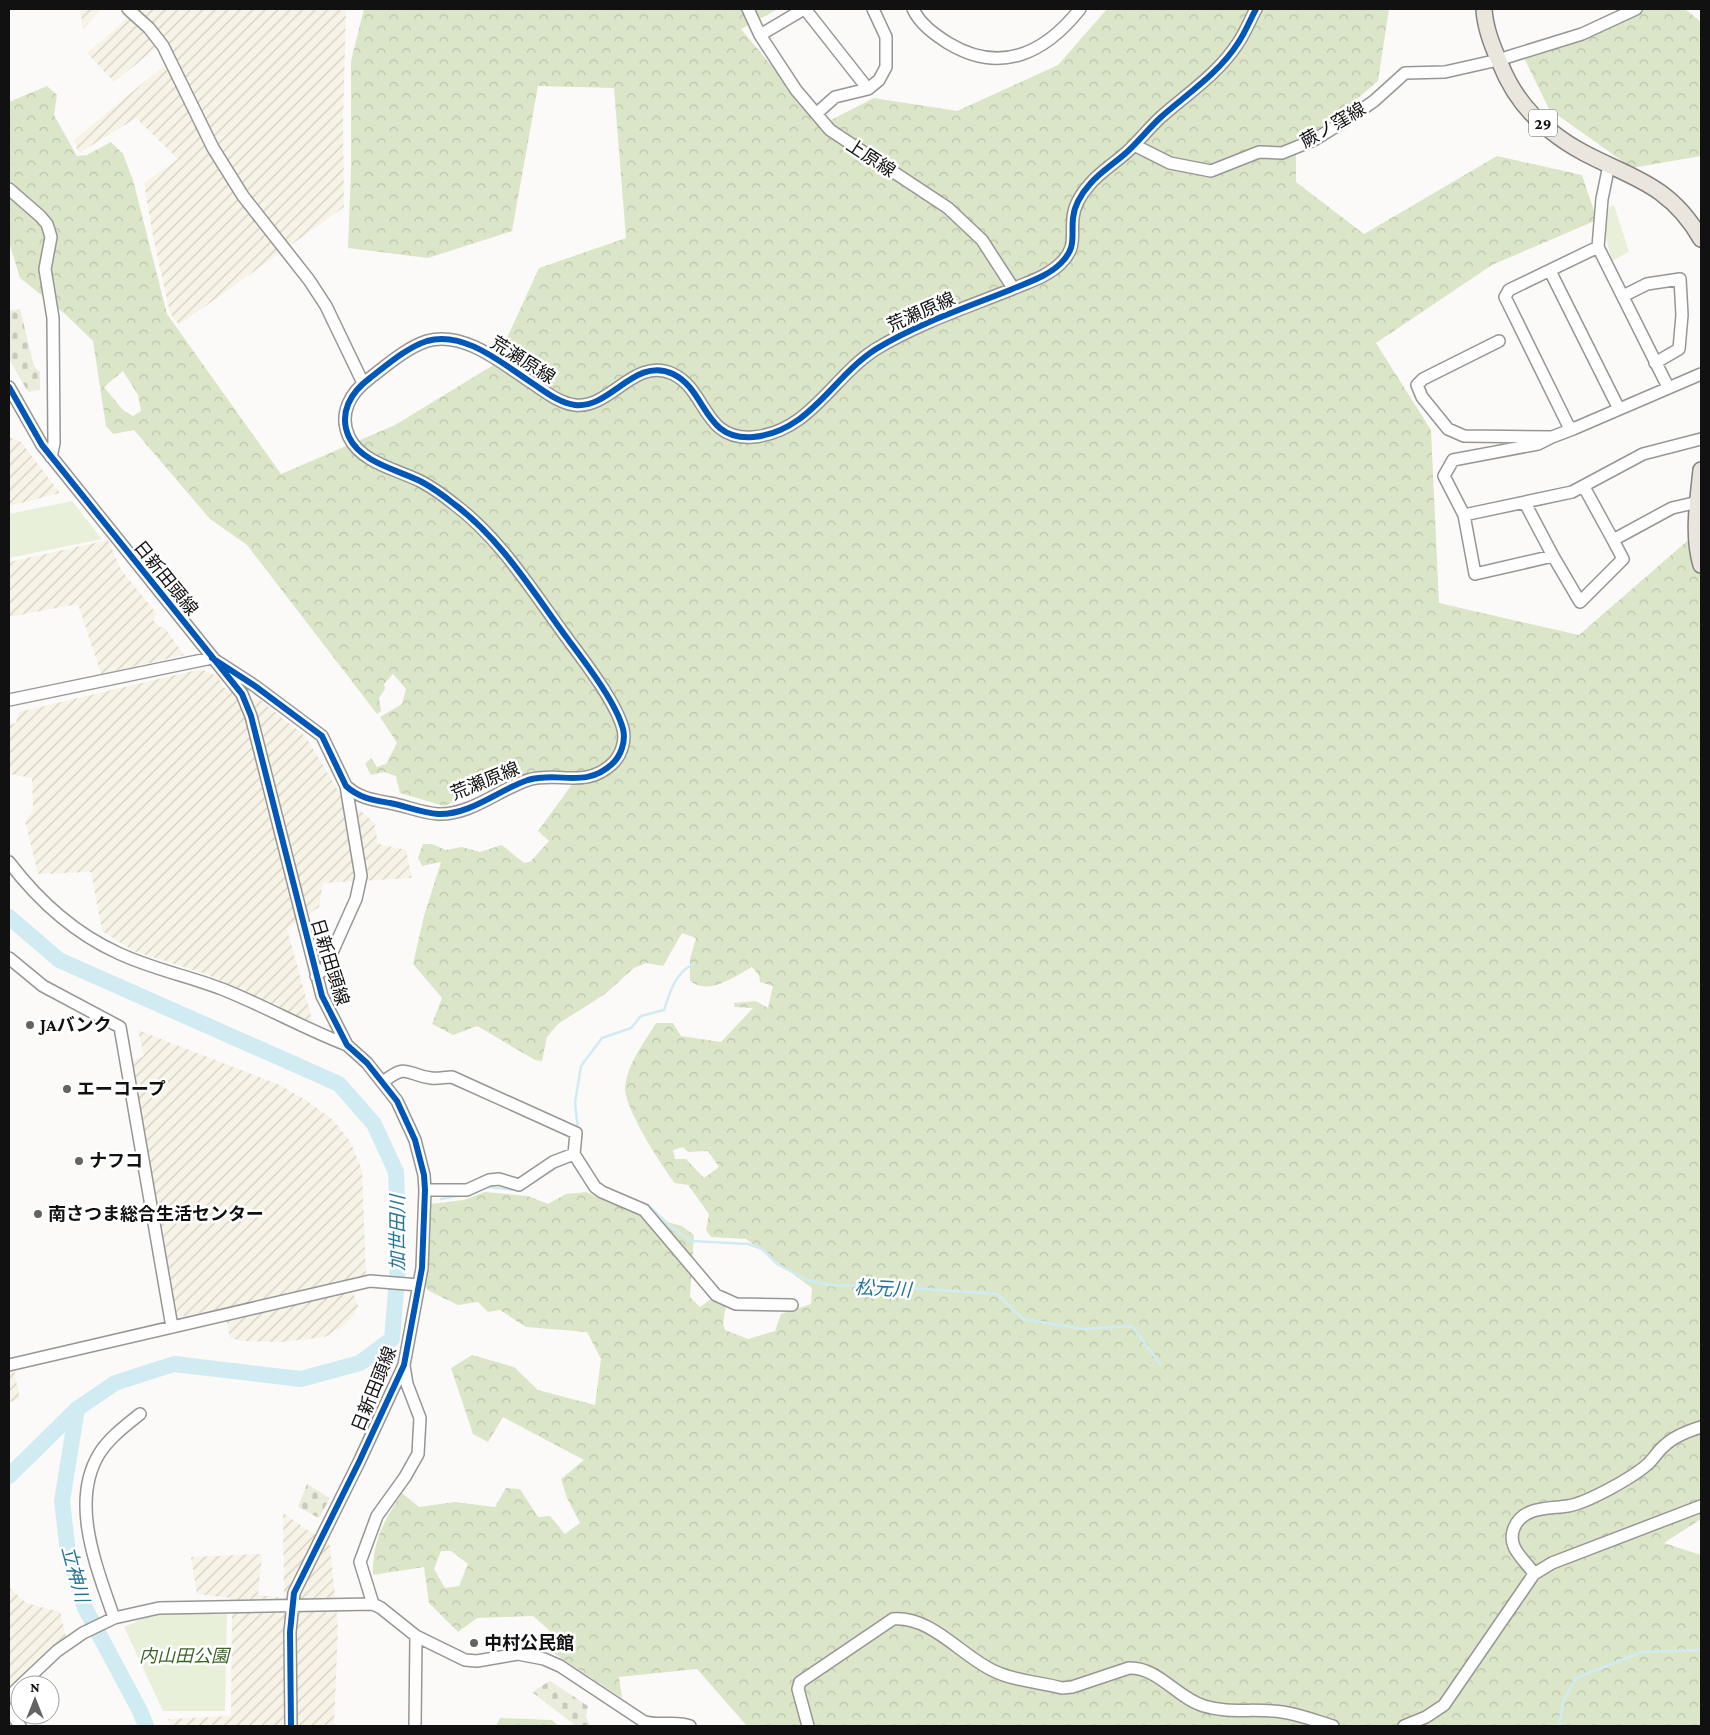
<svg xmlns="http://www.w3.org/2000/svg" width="1710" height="1735" viewBox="0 0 1710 1735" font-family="'Crimson Pro','Noto Sans JP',serif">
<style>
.farmland{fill:url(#farmland-furrows)}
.grass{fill:#e9f0da}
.forest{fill:url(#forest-crowns);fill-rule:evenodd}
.cemetery{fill:url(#cemetery-stones)}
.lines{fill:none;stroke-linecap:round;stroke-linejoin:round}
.stream{stroke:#d1ebf3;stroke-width:2.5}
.river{stroke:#d1ebf3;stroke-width:16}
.minor-casing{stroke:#979695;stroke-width:14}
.major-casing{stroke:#848382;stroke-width:18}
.minor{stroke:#fffefe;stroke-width:11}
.major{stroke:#ebe6dd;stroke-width:15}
.cycleway-casing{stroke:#fff;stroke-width:9}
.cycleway{stroke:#0057b8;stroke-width:6}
.poi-dot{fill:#636362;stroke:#fff;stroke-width:2}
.labels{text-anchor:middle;stroke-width:5;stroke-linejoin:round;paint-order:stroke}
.shield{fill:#fff;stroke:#585858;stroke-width:1}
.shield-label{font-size:16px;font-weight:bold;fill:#111}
.street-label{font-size:18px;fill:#111;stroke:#fff}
.poi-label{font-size:18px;font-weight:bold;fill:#111;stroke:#fff;text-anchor:start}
.park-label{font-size:18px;font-style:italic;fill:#3b6426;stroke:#fff}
.water-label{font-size:19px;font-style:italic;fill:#247599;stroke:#fff}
</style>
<defs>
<pattern id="farmland-furrows" width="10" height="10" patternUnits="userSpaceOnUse" patternTransform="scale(1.25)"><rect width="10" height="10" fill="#f7f3e6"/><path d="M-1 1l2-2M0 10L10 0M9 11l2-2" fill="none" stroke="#d3cfc4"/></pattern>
<pattern id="forest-crowns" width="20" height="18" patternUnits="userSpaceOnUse" patternTransform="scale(1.25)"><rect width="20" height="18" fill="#dbe6c8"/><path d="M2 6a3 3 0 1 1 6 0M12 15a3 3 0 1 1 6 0" fill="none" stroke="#bbc4ab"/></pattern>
<pattern id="cemetery-stones" width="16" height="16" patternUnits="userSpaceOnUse" patternTransform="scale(1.25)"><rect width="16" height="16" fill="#eaecdc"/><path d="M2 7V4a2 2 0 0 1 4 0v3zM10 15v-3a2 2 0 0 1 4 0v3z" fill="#c8c9bc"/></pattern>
</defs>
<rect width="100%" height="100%" fill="#fcfaf8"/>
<path class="farmland" d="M80,9h21l-18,20z
M132,9h214l-3,112 1,86 -165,118 -9,-12 -17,-76 -9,-54 34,-24 -42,-41 -57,35 -6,-12 100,-83 -8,-17 -51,41 -27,-29 36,-31z
M9,437l12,5 39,51 -51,13z
M108,540l13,30 36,44 -4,6 6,7h5l20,28 -83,19 -23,-70 -69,13v-55z
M201,669l16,7 7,12 28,11h7l47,38 34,57 34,28 4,22 28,6 6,28 -89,5 -4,24 -32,22 26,94 -107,-49 -72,-23 -32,-20 -11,-59 -53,2 -13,-53 8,-10 -1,-33 -23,-4v-49l7,-2 3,-11z
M138,1030l142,55 26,15 27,20 17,21 12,29 4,106 -17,5 9,25 -4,9 -12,12 -17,10 -43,5 -39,-1 -13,-3 -6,-30 -50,10 -43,-257 13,-5z
M14,1371l6,28 -11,3v-30z
M283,1513l47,32 8,83 -4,98h-163l-3,-7 63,-3 1,-103 -2,-15 -33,-4 -6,-37 71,-3 -4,41 26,3z
M9,1587l17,16 34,9 6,24 -57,51z"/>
<path class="grass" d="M1614,205l15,47 -17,9 -7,-27 4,-27z
M72,501l30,38 -93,19v-44z
M227,1613l-2,98h-62l-39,-84 28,-13z"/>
<path class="forest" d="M364,9h414l-37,20 80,96 53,-27 83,13 101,-46 49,-56h282l-11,72 -82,70v31l68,52 133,-78 85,19 15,45 -105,45 -116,78 55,87 8,173 140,32 122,-106v990l-37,24 37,12v171h-954l-50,-57 -78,8 3,21 -67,-44 -6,-24 -16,-14 -56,2 -19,14 -29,-29 -5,-36 -51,8c-1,-34 11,-54 29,-82l17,14 36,-5 40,5 11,-19 14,1 18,28 12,-1 15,18 15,-11 -13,-25 -6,-19 23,-19 -81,-43 -15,25 -15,-8 -22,-66 21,-13 42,12 24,23 57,15 6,-46 -14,-27 -61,-5 -26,-17 -12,2 -10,-10 -20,3 -29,-14 -5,-7 6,-80 34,-4 21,-8 43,4 20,8 18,-10 20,-2 55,23 41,11 12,9 -4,62 10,10 11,-8 15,7 -3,17 2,7 23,9 27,-8 6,-17 30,-10 1,-16 -66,-49 -35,-2 -5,-7 3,-16 -21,-29 -13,-2c-13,-16 -51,-76 -50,-95 2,-24 19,-45 31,-65h17l8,13 40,6 32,-34 -19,-1v-4l22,-2 12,7 5,-22 -13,-4 -1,-7 -7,-8c-19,10 -42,29 -62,14v-22l6,-21 -14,-5 -19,33 -17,-3 -12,5 -29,26 -47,30 -11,13 -5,24 -7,-1 -58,-34 -24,9 -21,-11 10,-26 -29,-34 11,-48 17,-54 -19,4 -4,-8 5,-14h9l14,6 16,-3 18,5 22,-7 22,18 6,-1 19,-21 -11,-10 43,-59 -57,2 -80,32 -44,-13 -4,-17 -12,-4 -13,3 -6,-11 6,-6 6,9 9,-3 11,-21 -17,-26 22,-13 4,-15 -13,-15 -9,10 1,5 -6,9 2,13 -4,3 -130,-169 -37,-26 -76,-89 -21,4 -7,-8 -13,-85 -28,-27 -45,-36 -11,-36v-140l38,-16 10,9 -3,20 23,41 10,-1 24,-13 12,12 10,26 34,134 114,160 114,-49 100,-61 44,-96 87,-30 -12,-150 -76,-2 -26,145 -84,27 -80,-10 3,-77v-110zM123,371l15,24 3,16 -8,5 -10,-6 -19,-23zM683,1147l5,5 20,-1 11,16 -15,11 -18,-19h-11l-2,-9zM441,1551h10l17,13 -9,22 -14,2 -11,-19z
M1628,9h57l16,13v134l-69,12 -83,-59 -28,-57z
M500,1718l52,2 7,6h-63z"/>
<path class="cemetery" d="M20,309l14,57 6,6v18l-12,2 -19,-33v-48z
M307,1484l23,14 -11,20 -21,-11z
M550,1681l38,25 -2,10 4,10h-14l-44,-34z"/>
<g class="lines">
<path class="stream" d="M578,1130l-3,-27 6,-37 21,-28 29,-10 10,-12 23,-6c6,-19 11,-36 29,-46
M527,1186l37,-23
M485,1187l32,3
M441,1199l28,-5
M640,1202l9,4 20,19 22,16 57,3 14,5 15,15 30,16 22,5 68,2 100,7 26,25 60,10 49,-3 28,38
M1559,1726l4,-24 13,-24 66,-26 59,-2"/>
<path class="river" d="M9,917l50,43 280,124 35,40 22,48 3,82 -7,85 -32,24 -59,16 -127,-15 -59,19 -38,26 -68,67
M77,1409l-15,92 6,52 17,55 55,103 6,15"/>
<defs>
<path id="minor" d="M128,9l21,19 14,18 50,102 30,48 66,84 17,26 37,77
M748,9l12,26 36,55 34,40 118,78 34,32 31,48
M805,9l63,80
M913,9c7,15 21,25 35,34 53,32 97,10 132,-34
M760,35l44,-26
M817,113l18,-16 33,-8 11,-9 7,-13v-30l-13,-28
M1134,145l36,18 41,8 48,-19 23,1 32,-13 37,-23 23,-16 31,-28 40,-1 53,-12 84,-26 54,-25
M1609,165l-7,34 -4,48 70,140
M9,189l31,27 7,8 4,13 -6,32 8,49 1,125 -3,14
M1598,247l-89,43 -4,7 63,128 5,4 128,-55
M1550,271l69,138
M1623,296l24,-12 33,-5 2,36 -3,34 -24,14
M1499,341l-76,38 -6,6 5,12 26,32 16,7 88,1 21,-8
M9,387l33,58 200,249 9,22 71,280 25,49 20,18 30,38 18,39 9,35 1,15 -3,78 -18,97 -45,97 -65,131 -4,39 1,94
M1552,437l-14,7 -85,16 -9,16 20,39 11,59 78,-18 27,46 43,-43 -10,-19 59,-32 26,-6
M1584,487l29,53
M1525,503l28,53
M1464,515l108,-23 71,-38 58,-15
M212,658l43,28 67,50 24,50c13,12 27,14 44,17 16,3 32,10 48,11 33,1 60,-24 90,-34 31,-9 57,9 84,-16 9,-8 14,-23 11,-35 -7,-27 -39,-68 -56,-91 -34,-46 -66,-99 -113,-134 -10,-8 -21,-16 -32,-22 -23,-12 -61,-19 -73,-45 -11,-24 2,-45 21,-59 17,-13 36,-30 57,-37 37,-11 76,23 105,42 14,9 27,20 43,22 36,4 59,-49 98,-31 34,16 30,67 80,63 57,-5 79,-60 123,-88 41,-25 89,-41 134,-59 18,-8 37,-13 51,-27 16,-16 10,-26 12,-45 1,-12 9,-25 17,-34 10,-12 25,-21 37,-32 12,-11 22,-24 34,-35 26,-23 58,-44 77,-74 7,-10 12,-23 18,-34
M9,700l203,-42
M9,862c29,38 65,71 109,91 34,16 70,23 104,36 43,17 83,40 125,56
M9,958l34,28 77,41 52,300
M316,976l9,-8 31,-69 5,-23 -15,-90
M383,1082c25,-20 23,-7 48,-4 7,1 14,-1 21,-1l124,56 -2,21 21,33 7,5 42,18 72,85 20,9 56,1
M425,1190h42l22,-10 10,-1 20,6 34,-23 21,-8
M9,1365l361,-84 49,4
M1534,1574c-9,-15 -28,-26 -20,-46 9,-22 34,-19 54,-22 19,-3 66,-29 81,-43 5,-5 9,-12 15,-17 10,-10 24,-15 37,-19
M373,1604l-13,-42 17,-46 28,-39 13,-23 2,-36 -13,-34 -3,-18
M114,1618c-16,-48 -45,-114 -15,-164 10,-16 26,-28 41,-40
M21,1685l36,-34 26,-18 31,-15 45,-10 214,-4 8,4 35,28 49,24 12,1 41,-7 26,5 16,7 83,55c15,6 33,-1 47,5
M9,1697l11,-11
M9,1710l11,16
M415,1726l1,-90
M808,1726l-10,-37 2,-7 93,-63c39,-3 68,37 101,52 20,10 46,11 68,17l10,-1 57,-19c29,-1 48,30 75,38 23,7 45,3 69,5 20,1 40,9 60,15
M1404,1726l22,-9 18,-12 90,-131 18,-11 149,-57"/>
<path id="major" d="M1484,9c1,19 8,37 16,54 11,28 28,51 52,69 55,44 110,38 149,107
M1701,470c-3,30 -9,65 0,95"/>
</defs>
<use href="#minor" class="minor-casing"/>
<use href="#major" class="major-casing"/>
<use href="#minor" class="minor"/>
<use href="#major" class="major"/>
<defs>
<path id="cycleway" d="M9,387l33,58 200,249 9,22 71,280 25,49 20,18 30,38 18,39 9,35 1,15 -3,78 -18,97 -45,97 -65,131 -4,39 1,94
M212,658l43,28 67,50 24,50c13,12 27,14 44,17 16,3 32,10 48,11 33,1 60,-24 90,-34 31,-9 57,9 84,-16 9,-8 14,-23 11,-35 -7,-27 -39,-68 -56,-91 -34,-46 -66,-99 -113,-134 -10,-8 -21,-16 -32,-22 -23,-12 -61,-19 -73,-45 -11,-24 2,-45 21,-59 17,-13 36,-30 57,-37 37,-11 76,23 105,42 14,9 27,20 43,22 36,4 59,-49 98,-31 34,16 30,67 80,63 57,-5 79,-60 123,-88 41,-25 89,-41 134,-59 18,-8 37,-13 51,-27 16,-16 10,-26 12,-45 1,-12 9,-25 17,-34 10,-12 25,-21 37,-32 12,-11 22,-24 34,-35 26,-23 58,-44 77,-74 7,-10 12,-23 18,-34"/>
</defs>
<use href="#cycleway" class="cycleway-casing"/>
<use href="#cycleway" class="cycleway"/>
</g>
<g class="poi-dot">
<circle cx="30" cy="1025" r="5"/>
<circle cx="67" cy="1089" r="5"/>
<circle cx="79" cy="1161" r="5"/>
<circle cx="38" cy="1214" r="5"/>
<circle cx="474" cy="1643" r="5"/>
</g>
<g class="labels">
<rect class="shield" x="1529" y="109.5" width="28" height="27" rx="4"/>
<g class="shield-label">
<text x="1543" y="129">29</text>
</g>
<g class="street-label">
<text transform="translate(1333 125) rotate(-30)" y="6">蕨ノ窪線</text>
<text transform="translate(871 158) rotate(33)" y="6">上原線</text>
<text transform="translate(921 312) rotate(-24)" y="6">荒瀬原線</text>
<text transform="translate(523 360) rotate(32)" y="6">荒瀬原線</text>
<text transform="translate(166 578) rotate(51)" y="6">日新田頭線</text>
<text transform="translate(485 781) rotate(-22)" y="6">荒瀬原線</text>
<text transform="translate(330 962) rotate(73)" y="6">日新田頭線</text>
<text transform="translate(374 1389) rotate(-68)" y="6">日新田頭線</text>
</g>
<g class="poi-label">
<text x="40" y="1031">JAバンク</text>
<text x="77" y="1095">エーコープ</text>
<text x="89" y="1167">ナフコ</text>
<text x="48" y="1220">南さつま総合生活センター</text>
<text x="484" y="1649">中村公民館</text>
</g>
<g class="park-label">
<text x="184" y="1662">内山田公園</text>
</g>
<g class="water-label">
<text transform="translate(397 1233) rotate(-90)" y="7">加世田川</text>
<text transform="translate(883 1288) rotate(3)" y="7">松元川</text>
<text transform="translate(76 1574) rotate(75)" y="7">立神川</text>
</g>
</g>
<rect width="1710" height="1735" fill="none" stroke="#111111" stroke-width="20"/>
<g transform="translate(35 1700)"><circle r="24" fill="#ffffff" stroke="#a0a0a0"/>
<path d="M0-4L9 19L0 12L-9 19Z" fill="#636362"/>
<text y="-8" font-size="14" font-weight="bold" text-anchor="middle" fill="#111111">N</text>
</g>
</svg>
